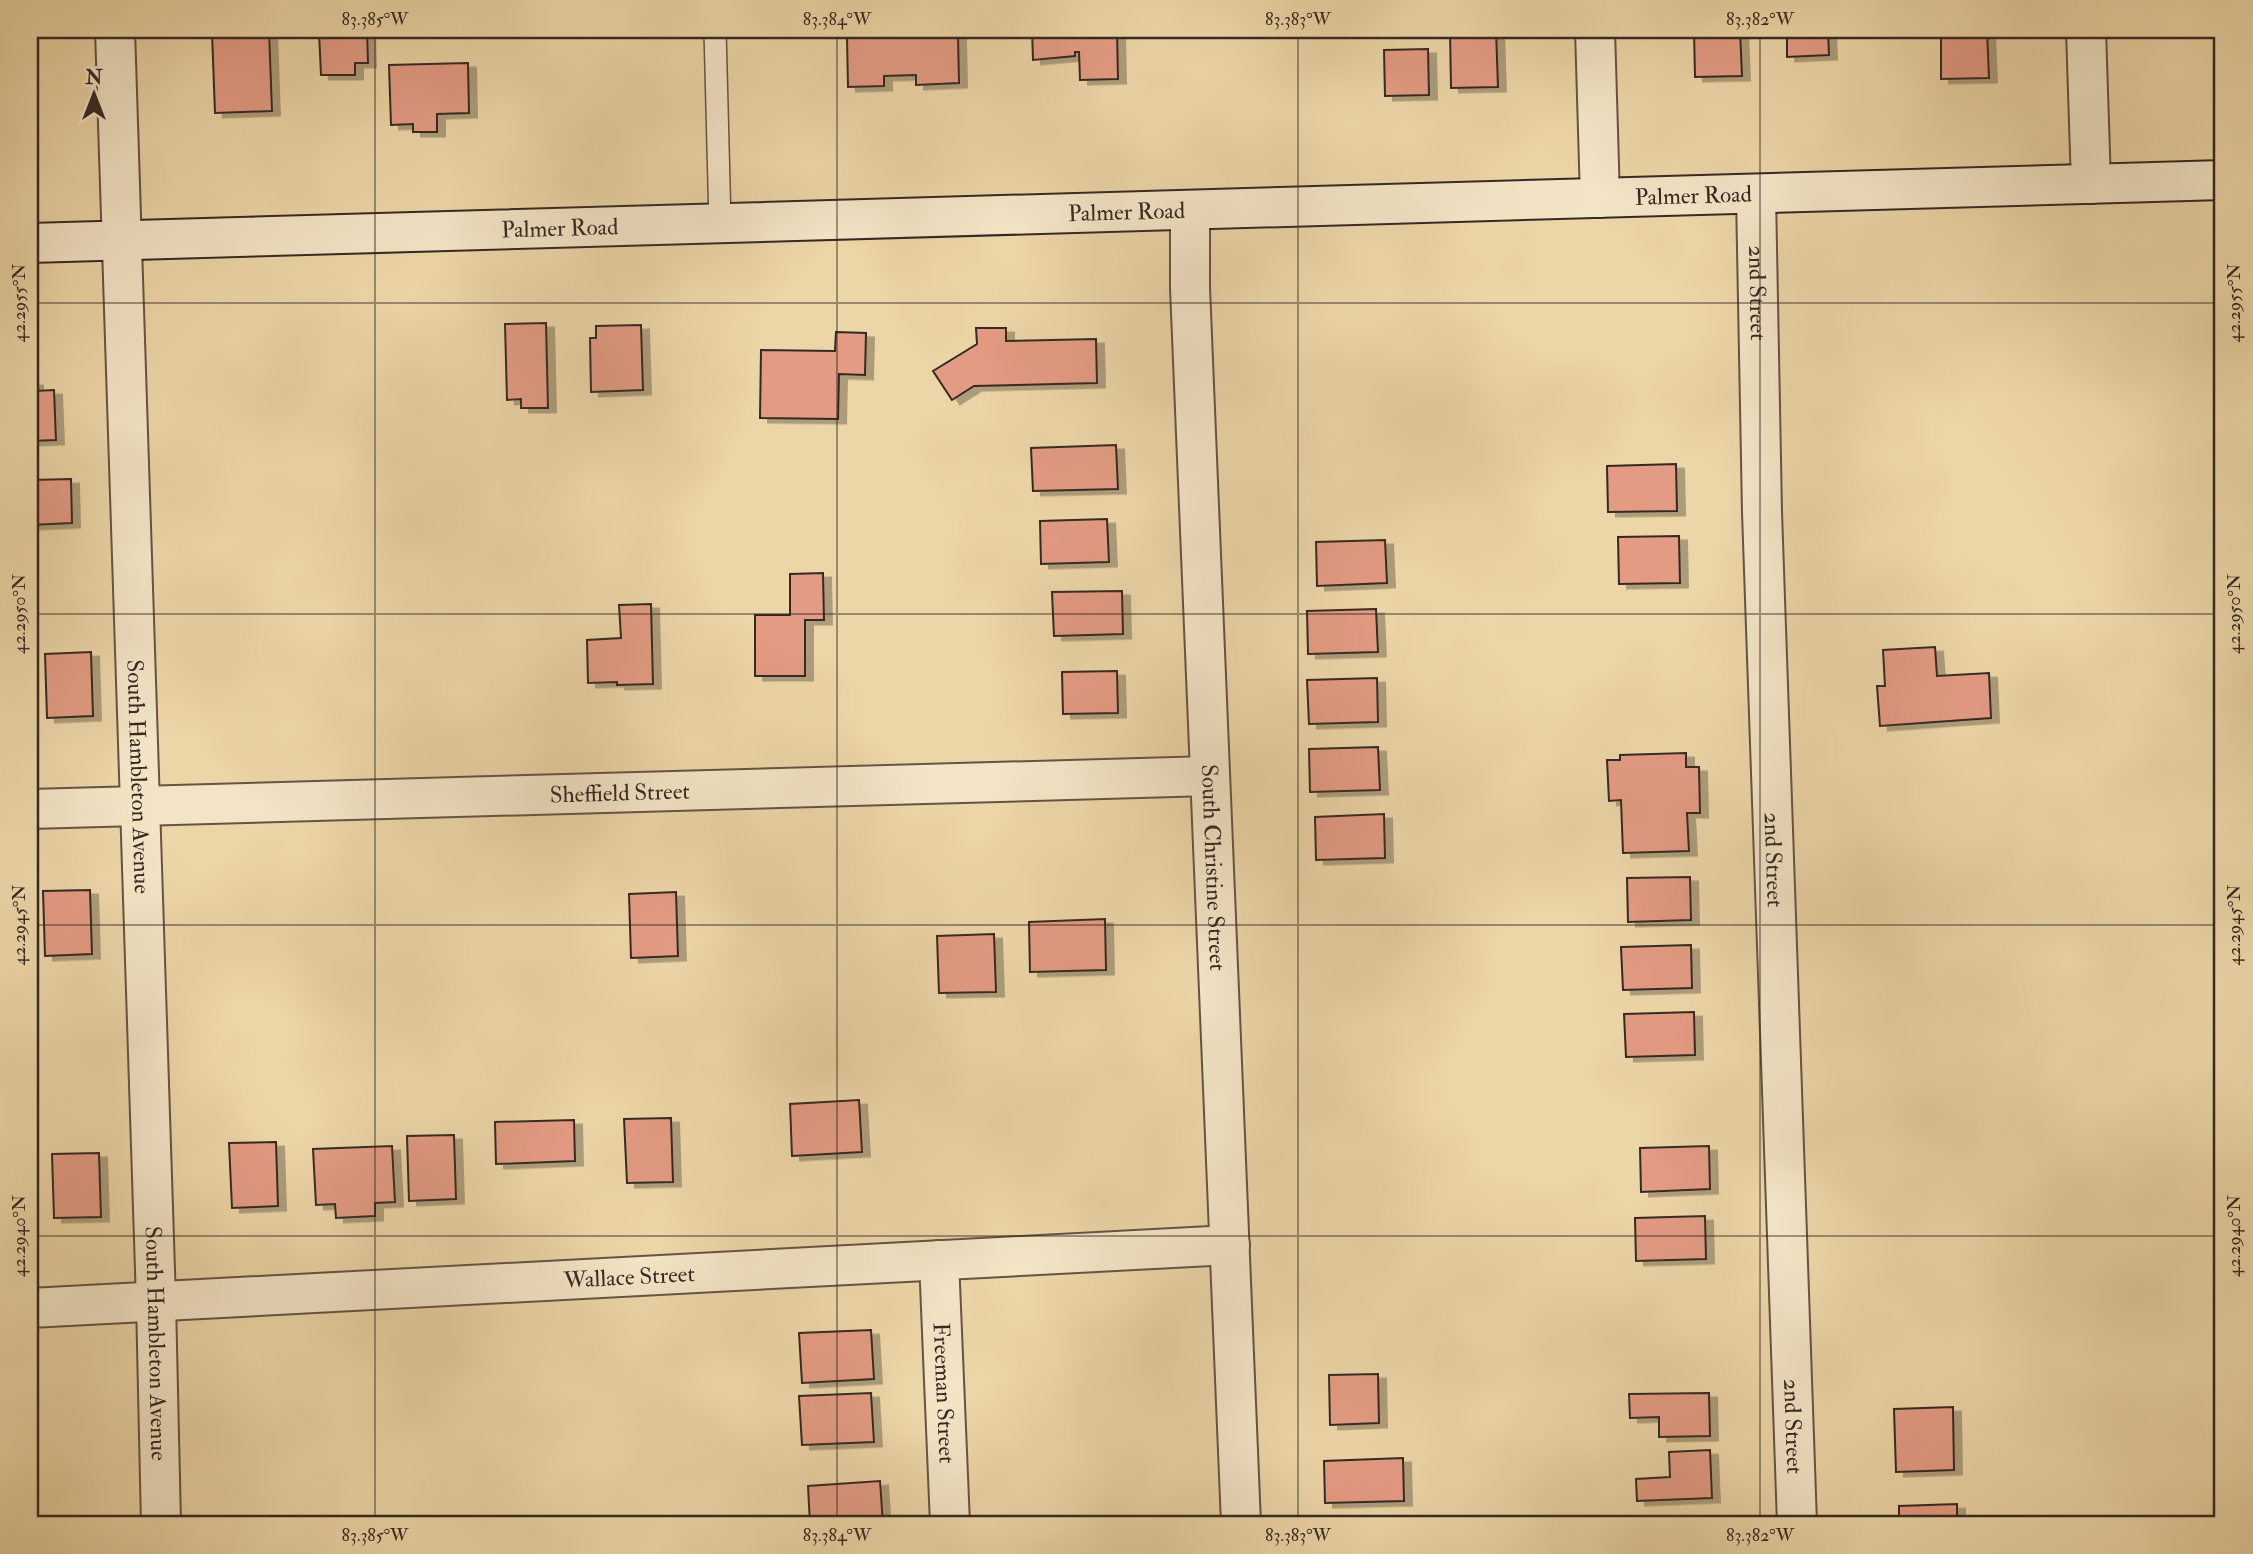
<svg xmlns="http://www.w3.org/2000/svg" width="2253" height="1554" viewBox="0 0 2253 1554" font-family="'IM FELL Double Pica',serif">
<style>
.building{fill:#e39b83;stroke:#362923;stroke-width:2;filter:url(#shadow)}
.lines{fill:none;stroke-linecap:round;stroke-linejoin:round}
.lane-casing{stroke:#645444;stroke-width:24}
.street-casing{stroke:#645444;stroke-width:42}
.secondary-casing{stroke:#362923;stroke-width:42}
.lane{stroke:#f3e4c6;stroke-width:21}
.street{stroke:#f3e4c6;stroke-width:38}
.secondary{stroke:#f3e4c6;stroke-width:38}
.ticks{fill:none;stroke:#362923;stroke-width:2;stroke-opacity:0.45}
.labels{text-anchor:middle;stroke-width:7;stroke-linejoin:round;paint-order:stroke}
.street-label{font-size:23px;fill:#362923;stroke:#f3e4c6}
.neatline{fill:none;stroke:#362923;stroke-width:2.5}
.ticks-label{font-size:18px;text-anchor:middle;fill:#362923}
</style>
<defs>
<filter id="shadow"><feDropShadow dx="8" dy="4.5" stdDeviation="0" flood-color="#0004"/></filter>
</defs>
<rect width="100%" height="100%" fill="#ecd5a7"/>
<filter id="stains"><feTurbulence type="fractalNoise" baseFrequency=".00286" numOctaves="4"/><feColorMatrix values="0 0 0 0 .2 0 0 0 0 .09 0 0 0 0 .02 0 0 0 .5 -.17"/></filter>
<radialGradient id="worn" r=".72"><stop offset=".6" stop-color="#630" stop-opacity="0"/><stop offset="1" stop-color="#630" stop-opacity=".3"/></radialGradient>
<path class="building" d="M218,30h51l3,81 -57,2 -3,-81h6z
M288,30h79l1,33h-13v12h-34l-2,-43 -31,1z
M1032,30h85l1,49 -38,1 -1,-28h-4v4l-42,4z
M1450,30h46l2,57 -47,1z
M1694,30h46l2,46 -47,1z
M1787,30h41l1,25 -42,2z
M1941,30h46l2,48 -48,1z
M958,35l1,48 -43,2v-10l-32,1v10l-36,1 -1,-49z
M1428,49l1,46 -44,1 -1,-46z
M468,63l1,50 -32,1v18h-24v-8l-22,1 -2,-60z
M546,323l2,85h-27v-9l-14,1 -2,-76z
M641,325l2,65 -52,2 -1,-54h6v-12z
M976,328h30v13l90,-2 1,44 -123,3 -22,14 -19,-29 44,-27z
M836,332l30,1 -1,42 -26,-1 -1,45 -78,-1 1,-68 74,1z
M30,381h5v10l19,-1 2,50 -26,1z
M1116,445l2,44 -85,2 -2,-43z
M1676,464l1,47 -69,1 -1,-46z
M71,479l1,44 -42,2v-45z
M1107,519l2,43 -68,2 -1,-43z
M1679,536l1,47 -61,1 -1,-47z
M1385,540l2,43 -70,3 -1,-44z
M823,573l1,47h-19v56h-50v-61h35v-41z
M1122,591l1,43 -69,2 -2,-44z
M651,604l2,80 -36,1v-3l-29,1 -1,-43 34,-2 -2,-33z
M1376,609l2,43 -70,2 -1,-43z
M1935,647l2,29 52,-3 2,45 -111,8 -3,-40h8l-2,-36z
M91,652l2,64 -46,2 -2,-64z
M1117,671l1,42 -55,1 -1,-42z
M1377,678l1,44 -69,2 -2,-44z
M1378,747l2,43 -70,2 -1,-43z
M1686,753v14h13l1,46h-13l2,38 -66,2 -2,-53 -12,1 -2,-41h13v-5z
M1384,814l1,44 -69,2 -1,-43z
M1690,877l1,43 -63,2 -1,-44z
M90,890l2,64 -47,2 -2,-65z
M676,892l2,64 -47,2 -2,-64z
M1105,919l1,51 -76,2 -1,-50z
M994,934l2,58 -57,1 -2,-57z
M1691,945l1,43 -69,2 -2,-43z
M1694,1012l1,43 -69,2 -2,-43z
M859,1100l3,52 -70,4 -2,-52z
M671,1118l2,64 -46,1 -3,-64z
M574,1120l1,41 -79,3 -1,-42z
M454,1135l2,64 -47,2 -2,-65z
M276,1142l2,64 -46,2 -3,-65z
M392,1146l3,56 -20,1v13l-39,2 -1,-14 -19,1 -3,-56z
M1709,1146l1,43 -69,3 -1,-44z
M99,1153l2,64 -47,1 -2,-64z
M1705,1216l1,43 -70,2 -1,-43z
M871,1330l3,49 -72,4 -3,-50z
M1378,1374l1,49 -49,2 -1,-50z
M871,1393l3,49 -72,3 -3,-49z
M1709,1393l1,43 -51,1v-20l-29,1 -1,-24z
M1953,1407l1,63 -58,2 -2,-63z
M1710,1450l2,48 -75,3 -1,-22 34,-2 -1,-25z
M1403,1458l1,43 -79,2 -1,-42z
M880,1481l3,43h-73l-2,-38z
M1957,1504v20h-58v-18z"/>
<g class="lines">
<defs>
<path id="lane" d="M715,30l5,194"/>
<g id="street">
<path id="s1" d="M115,30l41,1271 5,223"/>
<path d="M1595,30l5,168"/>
<path d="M2086,30l5,154"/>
<path id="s2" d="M1756,195l6,317 35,1012"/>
<path id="s3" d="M1190,210v78l51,1236"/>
<path id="s4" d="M30,809l1180,-33"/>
<path id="s5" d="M939,1260l11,264"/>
<path id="s6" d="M30,1308l1200,-63"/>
</g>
<g id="secondary">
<path id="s7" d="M30,243l2193,-63"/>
</g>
</defs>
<use href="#lane" class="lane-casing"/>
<use href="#street" class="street-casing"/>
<use href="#secondary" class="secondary-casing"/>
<use href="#lane" class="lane"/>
<use href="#street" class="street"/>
<use href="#secondary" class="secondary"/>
</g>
<path class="ticks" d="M375,30v1494M837,30v1494M1298,30v1494M1760,30v1494M2221,30v1494M30,303h2193M30,614h2193M30,925h2193M30,1236h2193"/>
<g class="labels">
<g class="street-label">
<text dy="8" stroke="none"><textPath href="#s7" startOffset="1664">Palmer Road</textPath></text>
<text dy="8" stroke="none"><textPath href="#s7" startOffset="1097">Palmer Road</textPath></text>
<text dy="8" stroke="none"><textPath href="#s7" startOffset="530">Palmer Road</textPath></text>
<text dy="8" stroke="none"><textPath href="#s2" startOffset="98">2nd Street</textPath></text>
<text dy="8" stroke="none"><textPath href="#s1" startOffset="747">South Hambleton Avenue</textPath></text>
<text dy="8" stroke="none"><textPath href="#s4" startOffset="590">Sheffield Street</textPath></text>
<text dy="8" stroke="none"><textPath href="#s2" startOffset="665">2nd Street</textPath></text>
<text dy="8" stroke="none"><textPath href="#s3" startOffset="658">South Christine Street</textPath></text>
<text dy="8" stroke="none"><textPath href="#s6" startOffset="600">Wallace Street</textPath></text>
<text dy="8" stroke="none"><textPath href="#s1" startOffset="1314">South Hambleton Avenue</textPath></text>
<text dy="8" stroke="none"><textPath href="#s5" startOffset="133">Freeman Street</textPath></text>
<text dy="8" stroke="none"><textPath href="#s2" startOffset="1232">2nd Street</textPath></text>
</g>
</g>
<rect width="2253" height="1554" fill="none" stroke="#ecd5a7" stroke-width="77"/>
<g transform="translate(94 94)" stroke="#f3e4c6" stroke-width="5" paint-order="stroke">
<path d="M0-5L12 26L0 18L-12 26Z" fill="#362923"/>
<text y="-10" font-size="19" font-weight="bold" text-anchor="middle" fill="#362923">N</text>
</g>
<rect x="38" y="38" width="2176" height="1478" class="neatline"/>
<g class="ticks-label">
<text x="375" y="25">83.385°W</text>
<text x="837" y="25">83.384°W</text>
<text x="1298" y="25">83.383°W</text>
<text x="1760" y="25">83.382°W</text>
<text transform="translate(19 303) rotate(-90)" y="6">42.2955°N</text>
<text transform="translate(2234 303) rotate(-90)" y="6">42.2955°N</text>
<text transform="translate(19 614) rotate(-90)" y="6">42.2950°N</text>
<text transform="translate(2234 614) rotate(-90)" y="6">42.2950°N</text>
<text transform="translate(19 925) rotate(-90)" y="6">42.2945°N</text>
<text transform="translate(2234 925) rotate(-90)" y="6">42.2945°N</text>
<text transform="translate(19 1236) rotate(-90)" y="6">42.2940°N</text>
<text transform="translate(2234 1236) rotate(-90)" y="6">42.2940°N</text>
<text x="375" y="1541">83.385°W</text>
<text x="837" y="1541">83.384°W</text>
<text x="1298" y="1541">83.383°W</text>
<text x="1760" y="1541">83.382°W</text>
</g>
<rect width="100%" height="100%" filter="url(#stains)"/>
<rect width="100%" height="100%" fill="url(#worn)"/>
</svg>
